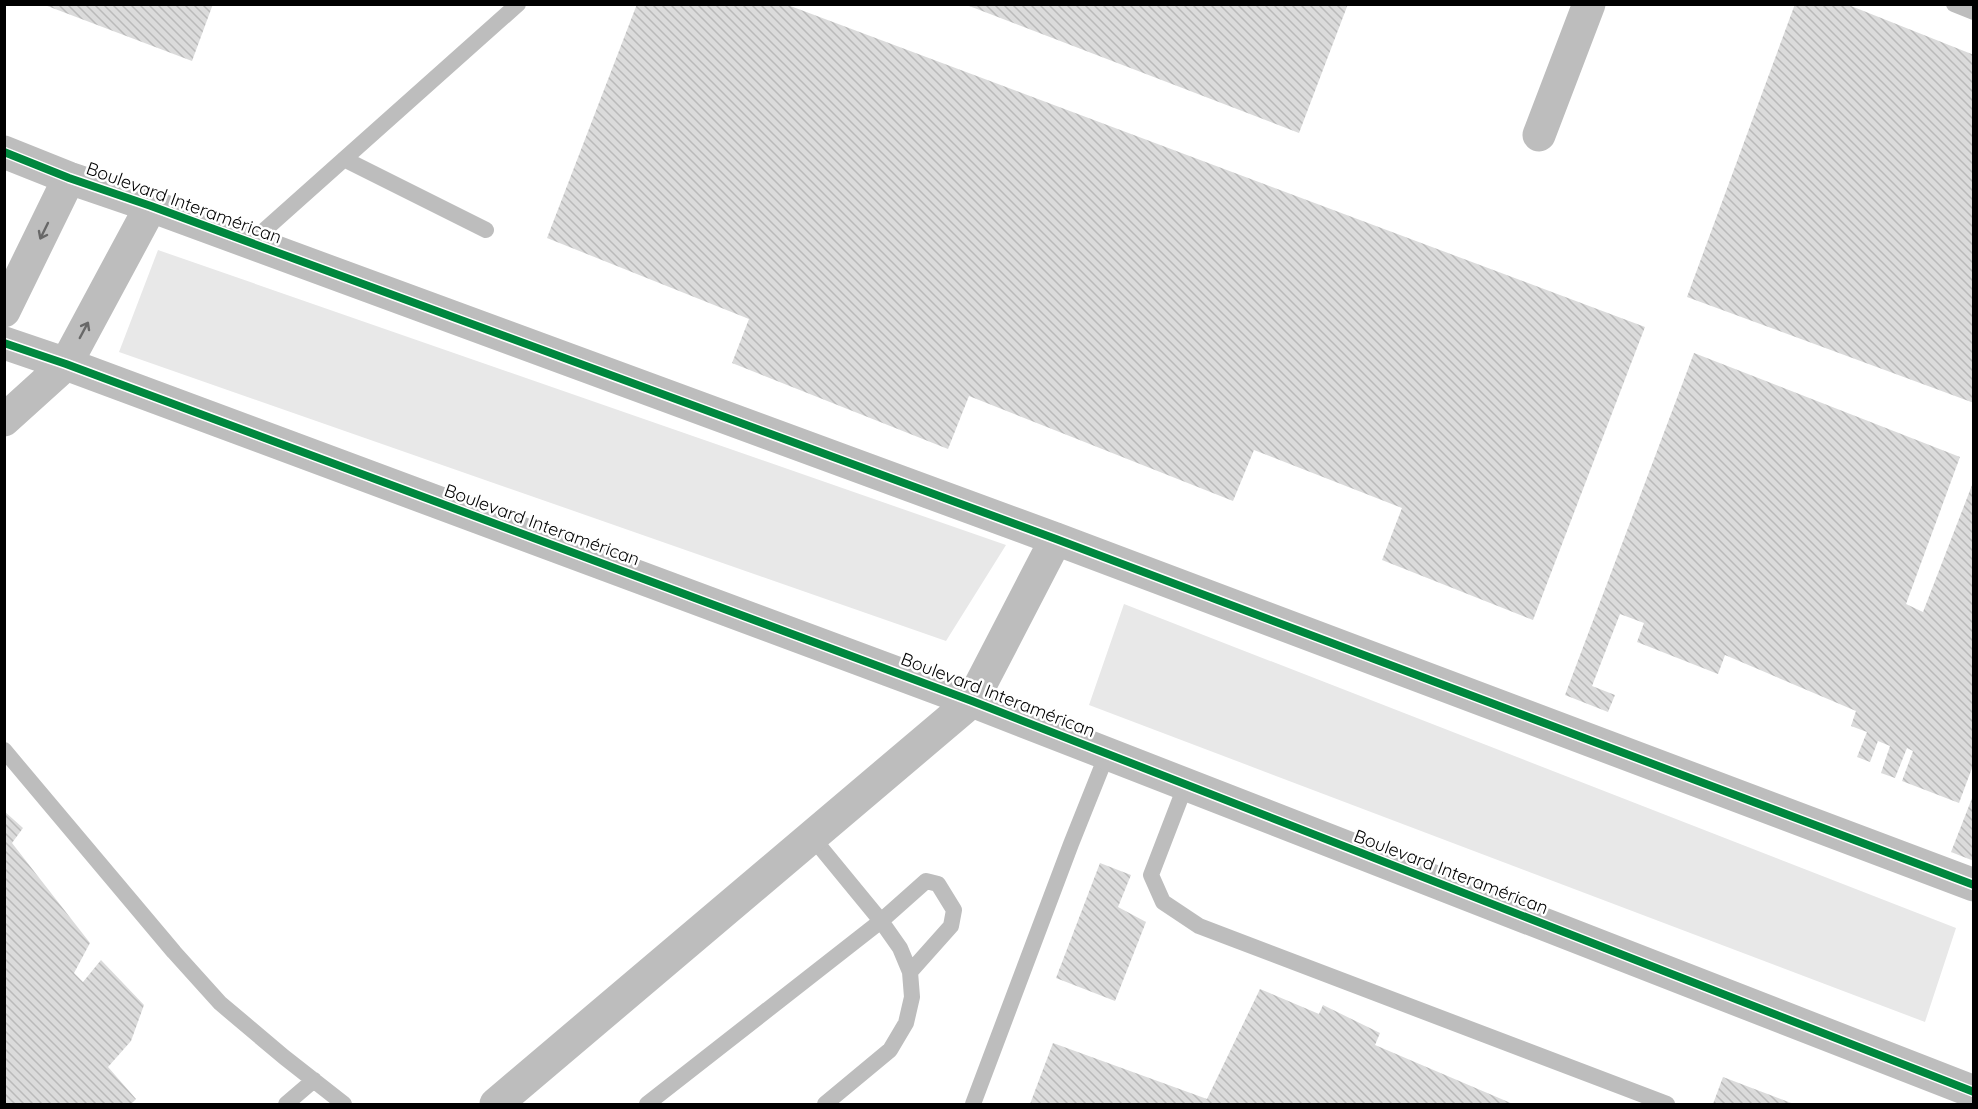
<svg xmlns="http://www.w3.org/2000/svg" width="1978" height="1109" viewBox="0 0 1978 1109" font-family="Quicksand,sans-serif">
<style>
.green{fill:#e8e8e8}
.building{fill:url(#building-back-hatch)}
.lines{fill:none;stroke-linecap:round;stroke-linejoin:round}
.lane{stroke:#bdbdbd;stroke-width:16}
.street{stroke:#bdbdbd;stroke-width:33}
.cycleway-casing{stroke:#fff;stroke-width:11}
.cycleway{stroke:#00873e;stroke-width:8}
.oneway{stroke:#686868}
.labels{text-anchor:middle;stroke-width:5;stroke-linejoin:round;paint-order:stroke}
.street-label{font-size:18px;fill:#000;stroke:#fff}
</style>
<defs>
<pattern id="building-back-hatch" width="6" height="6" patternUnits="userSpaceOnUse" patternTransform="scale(1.5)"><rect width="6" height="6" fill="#dbdbdb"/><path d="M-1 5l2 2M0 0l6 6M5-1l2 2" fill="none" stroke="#bababa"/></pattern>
</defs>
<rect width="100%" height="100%" fill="#fff"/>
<path class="green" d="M158,250l848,295 -60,96 -827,-289z
M1124,604l832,324 -31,94 -836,-317z"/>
<path class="building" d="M42,4h171l-21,57z
M637,4h148l860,323 -112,293 -151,-60 20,-52 -148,-58 -21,51 -264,-105 -21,53 -216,-86 17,-44 -202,-81z
M964,4h384l-49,129z
M1795,4h51l128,51v348l-287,-106z
M1694,353l266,104 -54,147 17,8 51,-132v289l-2,-1 -13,35 -57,-22 11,-30 -6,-3 -12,30 -14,-5 9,-27 -12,-5 -8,21 -13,-5 10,-25 -16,-6 5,-15 -131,-56 -7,19 -81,-32 7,-19 -24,-9 -28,72 23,9 -7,17 -43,-17z
M1974,793v68l-23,-9z
M4,811l19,17 -11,15 78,100 -16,30 9,9 18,-22 43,45 -13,36 -23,26 28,32 -5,5h-127z
M1100,863l31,12 -13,32 28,15 -31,79 -59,-23z
M1260,989l59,25 4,-9 57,28 -5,12 138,59h-483l23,-61 154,56z
M1723,1077l71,27h-81z"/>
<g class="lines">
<path class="lane" d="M1954,4l20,8
M344,159l142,71
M250,243l268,-239
M4,750l170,202 46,51 64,54 60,47
M1186,784l-35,91 12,27 36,24 468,178
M812,837l69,84 19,27 10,24 2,25 -6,26 -16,27 -65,54
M286,1104l28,-24
M647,1104l234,-183 45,-40 12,3 16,26 -3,16 -41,46
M973,1104l98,-260 36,-90"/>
<path class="street" d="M1539,135l50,-131
M4,152l65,26 82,28 905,333 918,346
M4,311l65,-133
M4,343l62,21 906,337 1002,391
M4,420l62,-56 85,-158
M496,1104l476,-403 84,-162"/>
<defs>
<path id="cycleway" d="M4,152l65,26 82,28 905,333 918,346
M4,343l62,21 906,337 1002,391"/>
</defs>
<use href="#cycleway" class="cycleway-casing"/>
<use href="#cycleway" class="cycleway"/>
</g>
<defs><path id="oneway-shaft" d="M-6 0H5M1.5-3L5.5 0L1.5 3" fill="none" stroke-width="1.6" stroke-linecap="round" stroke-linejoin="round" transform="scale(1.5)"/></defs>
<g class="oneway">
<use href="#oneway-shaft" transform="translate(44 231) rotate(116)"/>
<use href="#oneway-shaft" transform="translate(84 330) rotate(-62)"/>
</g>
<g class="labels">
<g class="street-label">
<text transform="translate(184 203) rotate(20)" y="6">Boulevard Interamérican</text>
<text transform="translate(542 525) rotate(20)" y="6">Boulevard Interamérican</text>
<text transform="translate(998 695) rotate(21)" y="6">Boulevard Interamérican</text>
<text transform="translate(1451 872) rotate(21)" y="6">Boulevard Interamérican</text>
</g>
</g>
<rect width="1978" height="1109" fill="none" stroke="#000000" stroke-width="12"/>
</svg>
